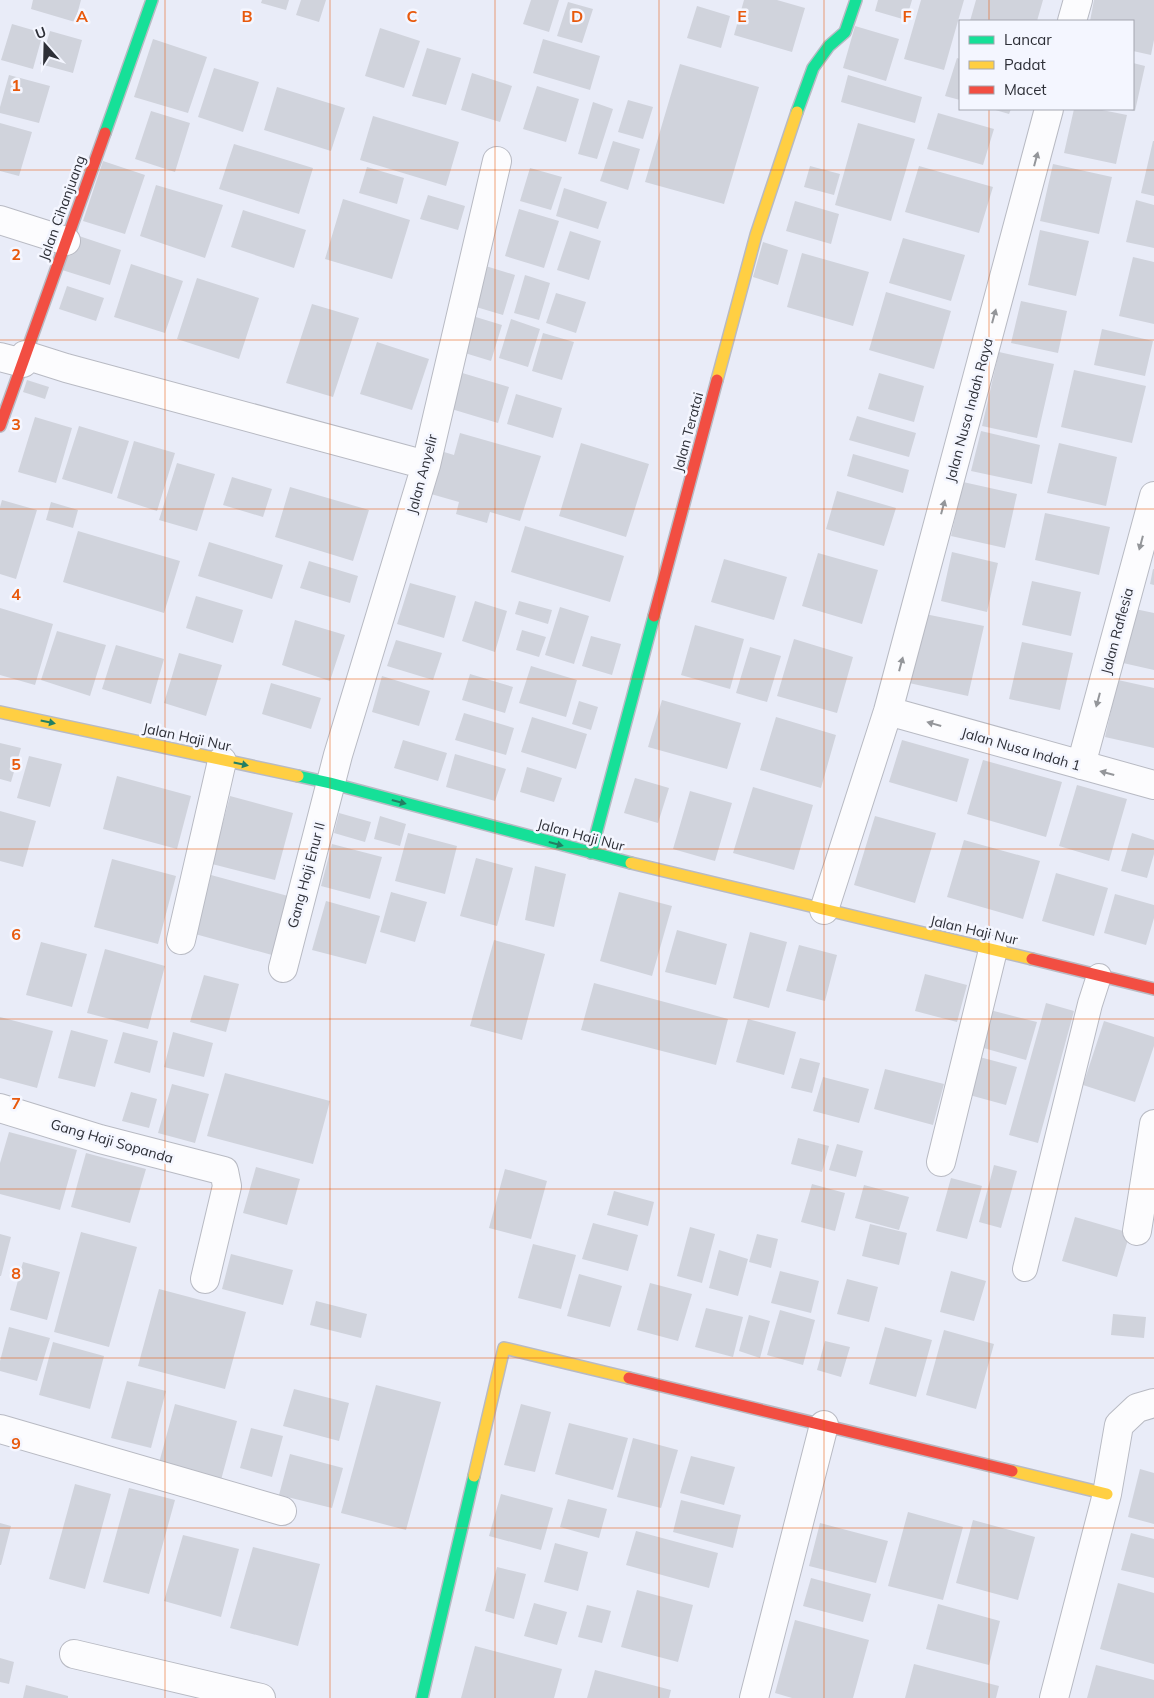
<svg xmlns="http://www.w3.org/2000/svg" width="1154" height="1698" viewBox="0 0 1154 1698" font-family="Mulish,sans-serif">
<style>
.building{fill:#d0d3dc}
.lines{fill:none;stroke-linecap:round;stroke-linejoin:round}
.lane-casing{stroke:#b8bac3;stroke-width:26}
.street-casing{stroke:#b8bac3;stroke-width:30}
.fast-casing{stroke:#b8bac3;stroke-width:14}
.slow-casing{stroke:#b8bac3;stroke-width:14}
.jam-casing{stroke:#b8bac3;stroke-width:14}
.lane{stroke:#fcfcfe;stroke-width:24}
.street{stroke:#fcfcfe;stroke-width:28}
.fast{stroke:#16e098;stroke-width:11}
.slow{stroke:#ffcf43;stroke-width:11}
.jam{stroke:#f24e42;stroke-width:11}
.oneway{fill:#94969a}
.oneway2{fill:#237f63}
.grid{fill:none;stroke:#e8590c;stroke-width:1;stroke-opacity:0.55}
.labels{text-anchor:middle;stroke-width:5;stroke-linejoin:round;paint-order:stroke}
.street-label{font-size:14px;fill:#2d2f37;stroke:#f4f6ff}
.grid-label{font-size:16px;text-anchor:middle;font-weight:bold;fill:#e8590c;stroke:#f4f6ff;stroke-width:5;stroke-linejoin:round;paint-order:stroke}
</style>
<rect width="100%" height="100%" fill="#e9ecf8"/>
<path class="building" d="M33,0h48l-6,22 -44,-13z
M262,0h27l-3,10 -25,-7z
M301,0h25l-7,22 -23,-7z
M531,0h28l-10,32 -26,-8z
M744,0h33l28,8 -13,44 -58,-17z
M878,0h34l-6,20 -31,-9z
M921,0h43l-20,70 -40,-11z
M976,0h67l-6,21h-67z
M1094,0h60v40l-3,15 -18,-4v-30h-43z
M568,2l25,7 -11,34 -25,-7z
M697,6l33,10 -9,32 -34,-10z
M12,24l31,9 -10,36 -32,-9z
M855,26l44,13 -13,42 -43,-13z
M380,28l40,13 -16,47 -39,-12z
M50,31l32,9 -9,33 -33,-9z
M153,39l54,18 -19,56 -54,-16z
M543,39l57,17 -10,34 -57,-17z
M427,48l34,10 -15,47 -34,-9z
M957,58l3,1v41l-15,-4z
M1133,63l12,3 -10,45 -7,-1 5,-1z
M680,64l79,23 -35,117 -79,-22z
M214,68l45,14 -16,50 -45,-15z
M472,73l40,13 -12,36 -39,-12z
M9,75l41,11 -11,37 -39,-10v-6z
M848,75l74,22 -7,26 -74,-21z
M537,86l42,13 -13,43 -43,-13z
M277,87l68,21 -14,43 -67,-21z
M628,100l25,7 -10,32 -25,-7z
M593,102l20,7 -16,50 -19,-5z
M992,109h19l-2,5z
M1074,109h23l30,6 -11,49 -52,-11z
M151,111l39,12 -15,49 -40,-13z
M938,113l56,16 -11,36 -56,-16z
M373,116l86,26 -13,44 -86,-26z
M0,123l32,9 -13,44 -19,-5z
M858,123l57,16 -24,82 -56,-16z
M613,141l27,8 -12,41 -28,-9z
M1153,141h1v55l-13,-3z
M234,144l79,24 -14,46 -80,-25z
M103,161l42,14 -20,59 -42,-13z
M1053,164l59,13 -13,57 -59,-13z
M810,166l30,8 -6,21 -30,-8z
M919,166l74,21 -14,46 -74,-21z
M367,167l37,11 -7,26 -38,-11z
M530,168l32,9 -11,33 -31,-9z
M156,185l67,20 -18,53 -65,-22z
M564,188l43,14 -9,27 -42,-13z
M428,195l37,11 -7,24 -38,-11z
M343,199l67,21 -18,59 -67,-20z
M1136,200l18,5v43l-28,-6z
M795,201l44,13 -8,30 -45,-13z
M519,209l40,12 -15,47 -39,-12z
M243,210l63,20 -12,38 -63,-21z
M1040,230l49,11 -13,55 -48,-11z
M570,231l31,10 -12,39 -32,-10z
M73,234l48,16 -11,35 -48,-15z
M903,238l62,17 -14,46 -62,-18z
M763,242l25,8 -10,35 -25,-8z
M802,253l67,19 -16,54 -66,-19z
M1133,257l21,5v62l-35,-8z
M131,264l52,17 -18,52 -51,-16z
M479,264l36,11 -12,40 -37,-11z
M525,275l25,8 -11,37 -25,-7z
M197,278l62,20 -20,61 -62,-20z
M67,286l37,12 -8,23 -37,-12z
M886,292l65,19 -17,58 -65,-19z
M556,293l30,9 -10,31 -30,-10z
M1021,301l46,10 -9,42 -47,-10z
M312,304l47,14 -26,79 -47,-14z
M466,314l36,11 -11,36 -36,-11z
M511,319l29,10 -12,38 -29,-9z
M1102,329l51,12 -8,35 -51,-11z
M543,333l31,9 -12,38 -30,-9z
M377,342l52,17 -17,51 -52,-16z
M999,352l55,12 -17,74 -55,-12z
M1074,370l72,16 -14,57 -71,-16z
M459,372l50,15 -11,36 -50,-15z
M879,373l45,13 -10,36 -46,-13z
M27,380l22,7 -4,12 -22,-7z
M516,394l46,14 -9,30 -46,-14z
M857,416l59,17 -7,24 -60,-17z
M35,417l37,11 -16,55 -38,-11z
M79,426l50,15 -17,53 -50,-15z
M981,431l59,14 -8,39 -61,-13z
M460,433l81,23 -21,65 -30,-9 -3,11 -31,-9 3,-12 -28,-8 13,-42 10,3z
M134,441l41,12 -18,58 -40,-13z
M581,443l68,21 -23,73 -67,-21z
M1059,443l58,14 -11,49 -59,-13z
M853,454l56,16 -6,23 -56,-17z
M177,463l38,11 -18,57 -38,-11z
M232,477l40,12 -9,28 -40,-12z
M963,482l54,12 -12,54 -54,-12z
M290,487l79,23 -16,51 -78,-24z
M837,491l59,17 -12,38 -58,-17z
M2,500l35,10 -21,69 -16,-5v-67z
M51,502l27,8 -5,18 -27,-8z
M1045,513l65,14 -11,48 -64,-15z
M525,526l99,30 -14,46 -99,-30z
M78,531l102,30 -16,52 -101,-31z
M209,542l74,23 -11,34 -74,-23z
M952,552l46,11 -11,49 -46,-11z
M818,553l60,17 -16,54 -60,-18z
M724,559l63,18 -13,43 -63,-18z
M309,561l49,15 -8,27 -50,-15z
M1153,569h1v16l-4,-1z
M1032,581l49,11 -10,44 -49,-11z
M410,583l46,13 -12,42 -47,-14z
M196,596l47,14 -10,33 -47,-15z
M475,601l32,10 -12,41 -33,-11z
M519,601l33,9 -4,14 -33,-10z
M560,607l29,9 -15,48 -29,-9z
M0,608l53,16 -18,61 -35,-10z
M1135,609l19,4v57l-31,-7z
M925,614l59,12 -16,70 -59,-13z
M295,620l50,15 -15,46 -48,-16z
M695,625l49,14 -14,50 -49,-14z
M522,630l24,7 -7,20 -23,-7z
M57,631l49,14 -16,51 -49,-16z
M591,636l30,8 -9,31 -30,-9z
M794,639l59,18 -16,56 -60,-17z
M396,640l46,13 -9,27 -46,-14z
M1022,642l51,11 -13,57 -51,-11z
M116,645l48,14 -13,45 -49,-15z
M750,647l31,9 -14,46 -31,-9z
M179,653l43,12 -16,51 -42,-13z
M531,666l46,14 -11,37 -47,-14z
M470,674l43,13 -8,26 -43,-13z
M382,676l48,15 -11,35 -47,-14z
M1118,680l36,8v60l-49,-11z
M271,683l50,15 -10,31 -49,-15z
M662,700l79,23 -14,46 -79,-22z
M579,701l19,6 -7,23 -19,-6z
M464,713l50,15 -8,27 -51,-15z
M532,717l55,17 -11,35 -55,-17z
M776,717l60,18 -15,53 -61,-18z
M403,740l44,13 -9,28 -44,-13z
M902,740l67,19 -12,43 -68,-20z
M0,743l21,5 -10,34 -11,-3z
M455,754l51,15 -11,32 -49,-14z
M29,756l33,8 -12,43 -33,-9z
M983,760l79,22 -16,55 -79,-23z
M527,767l35,11 -8,24 -34,-10z
M117,776l74,20 -14,53 -74,-20z
M635,778l34,10 -11,35 -34,-10z
M1077,785l50,14 -18,62 -50,-15z
M753,787l60,18 -19,65 -61,-17z
M690,791l42,12 -17,58 -42,-12z
M230,796l63,17 -18,67 -63,-16z
M0,811l36,10 -13,46 -23,-6z
M339,813l32,9 -6,20 -31,-9z
M380,816l26,8 -6,22 -26,-7z
M875,816l61,17 -21,70 -61,-18z
M408,833l49,13 -12,48 -50,-13z
M1132,833l22,7v14l-7,24 -26,-7z
M964,840l76,21 -17,58 -76,-22z
M332,844l50,13 -12,42 -49,-13z
M476,858l37,10 -16,58 -37,-10z
M112,859l64,17 -18,68 -64,-17z
M535,866l31,8 -12,53 -29,-7z
M1056,873l52,15 -14,48 -52,-15z
M211,875l77,21 -16,59 -77,-21z
M391,892l36,10 -12,40 -35,-10z
M619,892l53,14 -20,70 -52,-15z
M1115,894l39,11v13l-8,27 -42,-12z
M326,901l54,15 -14,48 -54,-14z
M677,930l50,14 -11,41 -51,-13z
M750,932l37,10 -18,66 -36,-10z
M494,940l51,14 -23,86 -52,-14z
M41,942l46,12 -15,53 -46,-12z
M799,945l38,10 -12,46 -39,-10z
M105,949l60,17 -17,63 -61,-16z
M925,974l42,11 -10,37 -42,-11z
M204,975l35,9 -13,48 -36,-10z
M594,983l134,36 -12,46 -135,-35z
M1046,1003l28,8 -36,132 -29,-8z
M990,1010l47,12 -11,38 -46,-13z
M0,1017l53,14 -16,57 -37,-10z
M748,1019l48,13 -12,43 -48,-13z
M1104,1021l50,16v9l-19,56 -52,-17z
M71,1030l37,10 -13,47 -37,-9z
M123,1032l35,9 -8,32 -36,-10z
M173,1032l40,11 -9,34 -40,-10z
M972,1055l45,12 -11,38 -44,-12z
M800,1058l20,5 -8,30 -21,-5z
M885,1069l59,15 -11,41 -59,-16z
M225,1073l105,28 -17,63 -106,-28z
M823,1077l46,12 -10,34 -46,-12z
M172,1084l37,10 -14,49 -37,-10z
M131,1092l26,7 -8,29 -27,-7z
M9,1132l68,18 -17,60 -60,-16v-31z
M798,1138l31,8 -7,26 -31,-8z
M837,1144l26,7 -7,26 -27,-7z
M86,1153l60,16 -16,54 -59,-16z
M994,1165l23,6 -16,57 -22,-6z
M256,1167l44,12 -13,46 -44,-12z
M505,1169l42,12 -16,58 -42,-11z
M951,1178l31,8 -15,53 -31,-8z
M812,1184l33,9 -10,38 -34,-9z
M864,1185l45,12 -10,33 -44,-12z
M614,1191l40,11 -6,24 -41,-11z
M1075,1217l55,16 -13,44 -55,-16z
M593,1223l45,12 -10,36 -46,-12z
M870,1224l37,9 -8,32 -37,-9z
M690,1227l25,7 -13,49 -25,-7z
M81,1232l56,15 -28,100 -55,-15z
M0,1234l11,3 -10,39h-1z
M757,1234l21,5 -7,29 -22,-6z
M533,1244l43,11 -15,54 -43,-11z
M719,1250l29,9 -10,37 -29,-8z
M231,1254l62,16 -10,35 -61,-16z
M23,1262l37,10 -13,48 -37,-10z
M780,1271l39,10 -8,32 -40,-10z
M951,1271l35,10 -12,40 -34,-9z
M579,1274l43,12 -12,41 -43,-11z
M847,1279l31,8 -9,35 -32,-8z
M650,1283l42,11 -14,47 -41,-11z
M159,1289l87,23 -21,77 -87,-23z
M316,1301l51,13 -6,24 -51,-13z
M706,1308l37,9 -10,40 -38,-10z
M780,1310l35,10 -12,45 -36,-10z
M1113,1314l33,3 -2,21 -33,-3z
M749,1315l21,6 -10,37 -21,-7z
M9,1327l41,11 -13,43 -37,-10v-10z
M885,1327l47,13 -16,57 -47,-13z
M944,1330l50,14 -18,65 -50,-14z
M825,1341l25,6 -9,30 -24,-7z
M53,1342l51,14 -14,53 -51,-14z
M127,1381l39,10 -15,57 -40,-10z
M376,1385l65,17 -35,128 -65,-17z
M294,1389l55,14 -10,38 -56,-15z
M175,1404l62,17 -16,59 -62,-17z
M521,1404l30,8 -16,60 -31,-7z
M569,1423l59,15 -15,52 -58,-16z
M251,1428l32,8 -11,41 -32,-9z
M633,1438l45,12 -17,58 -44,-11z
M290,1454l53,14 -11,40 -53,-13z
M691,1456l44,11 -11,38 -44,-12z
M1140,1469l14,4v51l-26,-7z
M75,1484l36,10 -26,95 -36,-10z
M129,1488l46,12 -26,94 -46,-12z
M501,1494l52,14 -12,42 -52,-14z
M568,1499l39,10 -8,29 -39,-11z
M681,1500l60,15 -8,33 -60,-16z
M908,1512l55,15 -20,73 -55,-14z
M973,1520l62,17 -17,63 -62,-17z
M0,1523l11,3 -10,39h-1z
M820,1523l68,18 -12,42 -67,-17z
M636,1531l82,22 -9,35 -83,-23z
M1131,1533l23,6v39l-33,-8z
M183,1535l56,14 -18,68 -57,-16z
M555,1543l33,9 -10,39 -34,-9z
M253,1547l67,17 -22,82 -68,-18z
M497,1567l29,7 -12,45 -29,-8z
M811,1578l60,16 -8,28 -60,-16z
M1118,1583l36,10v71l-54,-15z
M637,1590l56,15 -15,57 -57,-15z
M534,1603l33,9 -10,33 -33,-9z
M938,1604l62,17 -11,44 -63,-16z
M587,1605l24,6 -9,32 -24,-6z
M795,1620l74,20 -16,58h-61l-17,-5z
M475,1646l87,23 -8,29h-93z
M0,1658l14,4 -5,22 -9,-2z
M914,1664l85,22 -3,12h-91z
M1096,1665l58,15v18h-67z
M595,1670l76,20 -2,8h-82z
M26,1685l42,11v2h-45z"/>
<g class="lines">
<defs>
<path id="lane" d="M1025,1269l65,-265 9,-28"/>
<path id="street" d="M1072,21l6,-21
M0,220l66,21
M25,355l41,13 360,97
M0,357l23,6
M888,711l266,74
M1081,765l73,-269
M824,910l64,-199 161,-602
M181,940l41,-179
M283,968l55,-213 88,-290 71,-304
M0,1108l100,31 124,32 3,15 -22,93
M941,1162l52,-212
M1137,1231l17,-107
M0,1429l282,82
M74,1654l187,44
M754,1698l70,-273
M1054,1698l53,-204 12,-69 18,-17 17,-5"/>
<path id="fast" d="M797,112l16,-44 16,-22 16,-14 11,-32
M105,133l47,-133
M298,776l32,7 301,80
M591,853l63,-237
M422,1698l52,-222"/>
<path id="slow" d="M717,380l39,-145 41,-123
M0,712l298,64
M631,863l401,96
M1012,1471l95,23
M474,1476l30,-128 125,30"/>
<path id="jam" d="M0,426l105,-293
M654,616l63,-236
M1032,959l122,30
M629,1378l383,93"/>
</defs>
<use href="#lane" class="lane-casing"/>
<use href="#street" class="street-casing"/>
<use href="#fast" class="fast-casing"/>
<use href="#slow" class="slow-casing"/>
<use href="#jam" class="jam-casing"/>
<use href="#lane" class="lane"/>
<use href="#street" class="street"/>
<use href="#fast" class="fast"/>
<use href="#slow" class="slow"/>
<use href="#jam" class="jam"/>
</g>
<defs><path id="oneway-solid" d="M-6-.8H1V-3.2L6.5 0L1 3.2V.8H-6Z" transform="scale(1.25)"/></defs>
<g class="oneway">
<use href="#oneway-solid" transform="translate(1036 159) rotate(-75)"/>
<use href="#oneway-solid" transform="translate(994 316) rotate(-75)"/>
<use href="#oneway-solid" transform="translate(943 507) rotate(-75)"/>
<use href="#oneway-solid" transform="translate(1141 543) rotate(105)"/>
<use href="#oneway-solid" transform="translate(901 664) rotate(-75)"/>
<use href="#oneway-solid" transform="translate(1098 700) rotate(105)"/>
<use href="#oneway-solid" transform="translate(934 724) rotate(-164)"/>
<use href="#oneway-solid" transform="translate(1107 773) rotate(-165)"/>
</g>
<g class="oneway2">
<use href="#oneway-solid" transform="translate(48 722) rotate(12)"/>
<use href="#oneway-solid" transform="translate(241 764) rotate(12)"/>
<use href="#oneway-solid" transform="translate(399 802) rotate(15)"/>
<use href="#oneway-solid" transform="translate(556 844) rotate(15)"/>
</g>
<path class="grid" d="M165,0v1698M330,0v1698M495,0v1698M659,0v1698M824,0v1698M989,0v21M989,109v1589M0,170h1154M0,340h1154M0,509h1154M0,679h1154M0,849h1154M0,1019h1154M0,1189h1154M0,1358h1154M0,1528h1154"/>
<g class="labels">
<g class="street-label">
<text transform="translate(62 208) rotate(-70)" y="5">Jalan Cihanjuang</text>
<text transform="translate(969 410) rotate(-75)" y="5">Jalan Nusa Indah Raya</text>
<text transform="translate(688 432) rotate(-75)" y="5">Jalan Teratai</text>
<text transform="translate(422 474) rotate(-75)" y="5">Jalan Anyelir</text>
<text transform="translate(1117 631) rotate(-75)" y="5">Jalan Raflesia</text>
<text transform="translate(187 737) rotate(12)" y="5">Jalan Haji Nur</text>
<text transform="translate(1021 749) rotate(16)" y="5">Jalan Nusa Indah 1</text>
<text transform="translate(581 835) rotate(15)" y="5">Jalan Haji Nur</text>
<text transform="translate(306 875) rotate(-75)" y="5">Gang Haji Enur II</text>
<text transform="translate(974 930) rotate(13)" y="5">Jalan Haji Nur</text>
<text transform="translate(112 1141) rotate(16)" y="5">Gang Haji Sopanda</text>
</g>
</g>
<g class="grid-label">
<text x="82" y="22">A</text>
<text x="247" y="22">B</text>
<text x="412" y="22">C</text>
<text x="577" y="22">D</text>
<text x="742" y="22">E</text>
<text x="907" y="22">F</text>
<text x="16" y="91">1</text>
<text x="16" y="260">2</text>
<text x="16" y="430">3</text>
<text x="16" y="600">4</text>
<text x="16" y="770">5</text>
<text x="16" y="940">6</text>
<text x="16" y="1109">7</text>
<text x="16" y="1279">8</text>
<text x="16" y="1449">9</text>
</g>
<rect x="959" y="20" width="175" height="90" fill="#f4f6ff" stroke="#a4a6af"/>
<rect x="969" y="36" width="25" height="8" fill="#16e098" stroke="#a4a6af"/>
<text x="1004" y="45" font-size="15" fill="#2d2f37">Lancar</text>
<rect x="969" y="61" width="25" height="8" fill="#ffcf43" stroke="#a4a6af"/>
<text x="1004" y="70" font-size="15" fill="#2d2f37">Padat</text>
<rect x="969" y="86" width="25" height="8" fill="#f24e42" stroke="#a4a6af"/>
<text x="1004" y="95" font-size="15" fill="#2d2f37">Macet</text>
<g transform="translate(45 45) rotate(340)" stroke="#f4f6ff" stroke-width="4" paint-order="stroke">
<path d="M0-4L9 19L0 12L-9 19Z" fill="#2d2f37"/>
<text y="-8" font-size="14" font-weight="bold" text-anchor="middle" fill="#2d2f37">U</text>
</g>
</svg>
